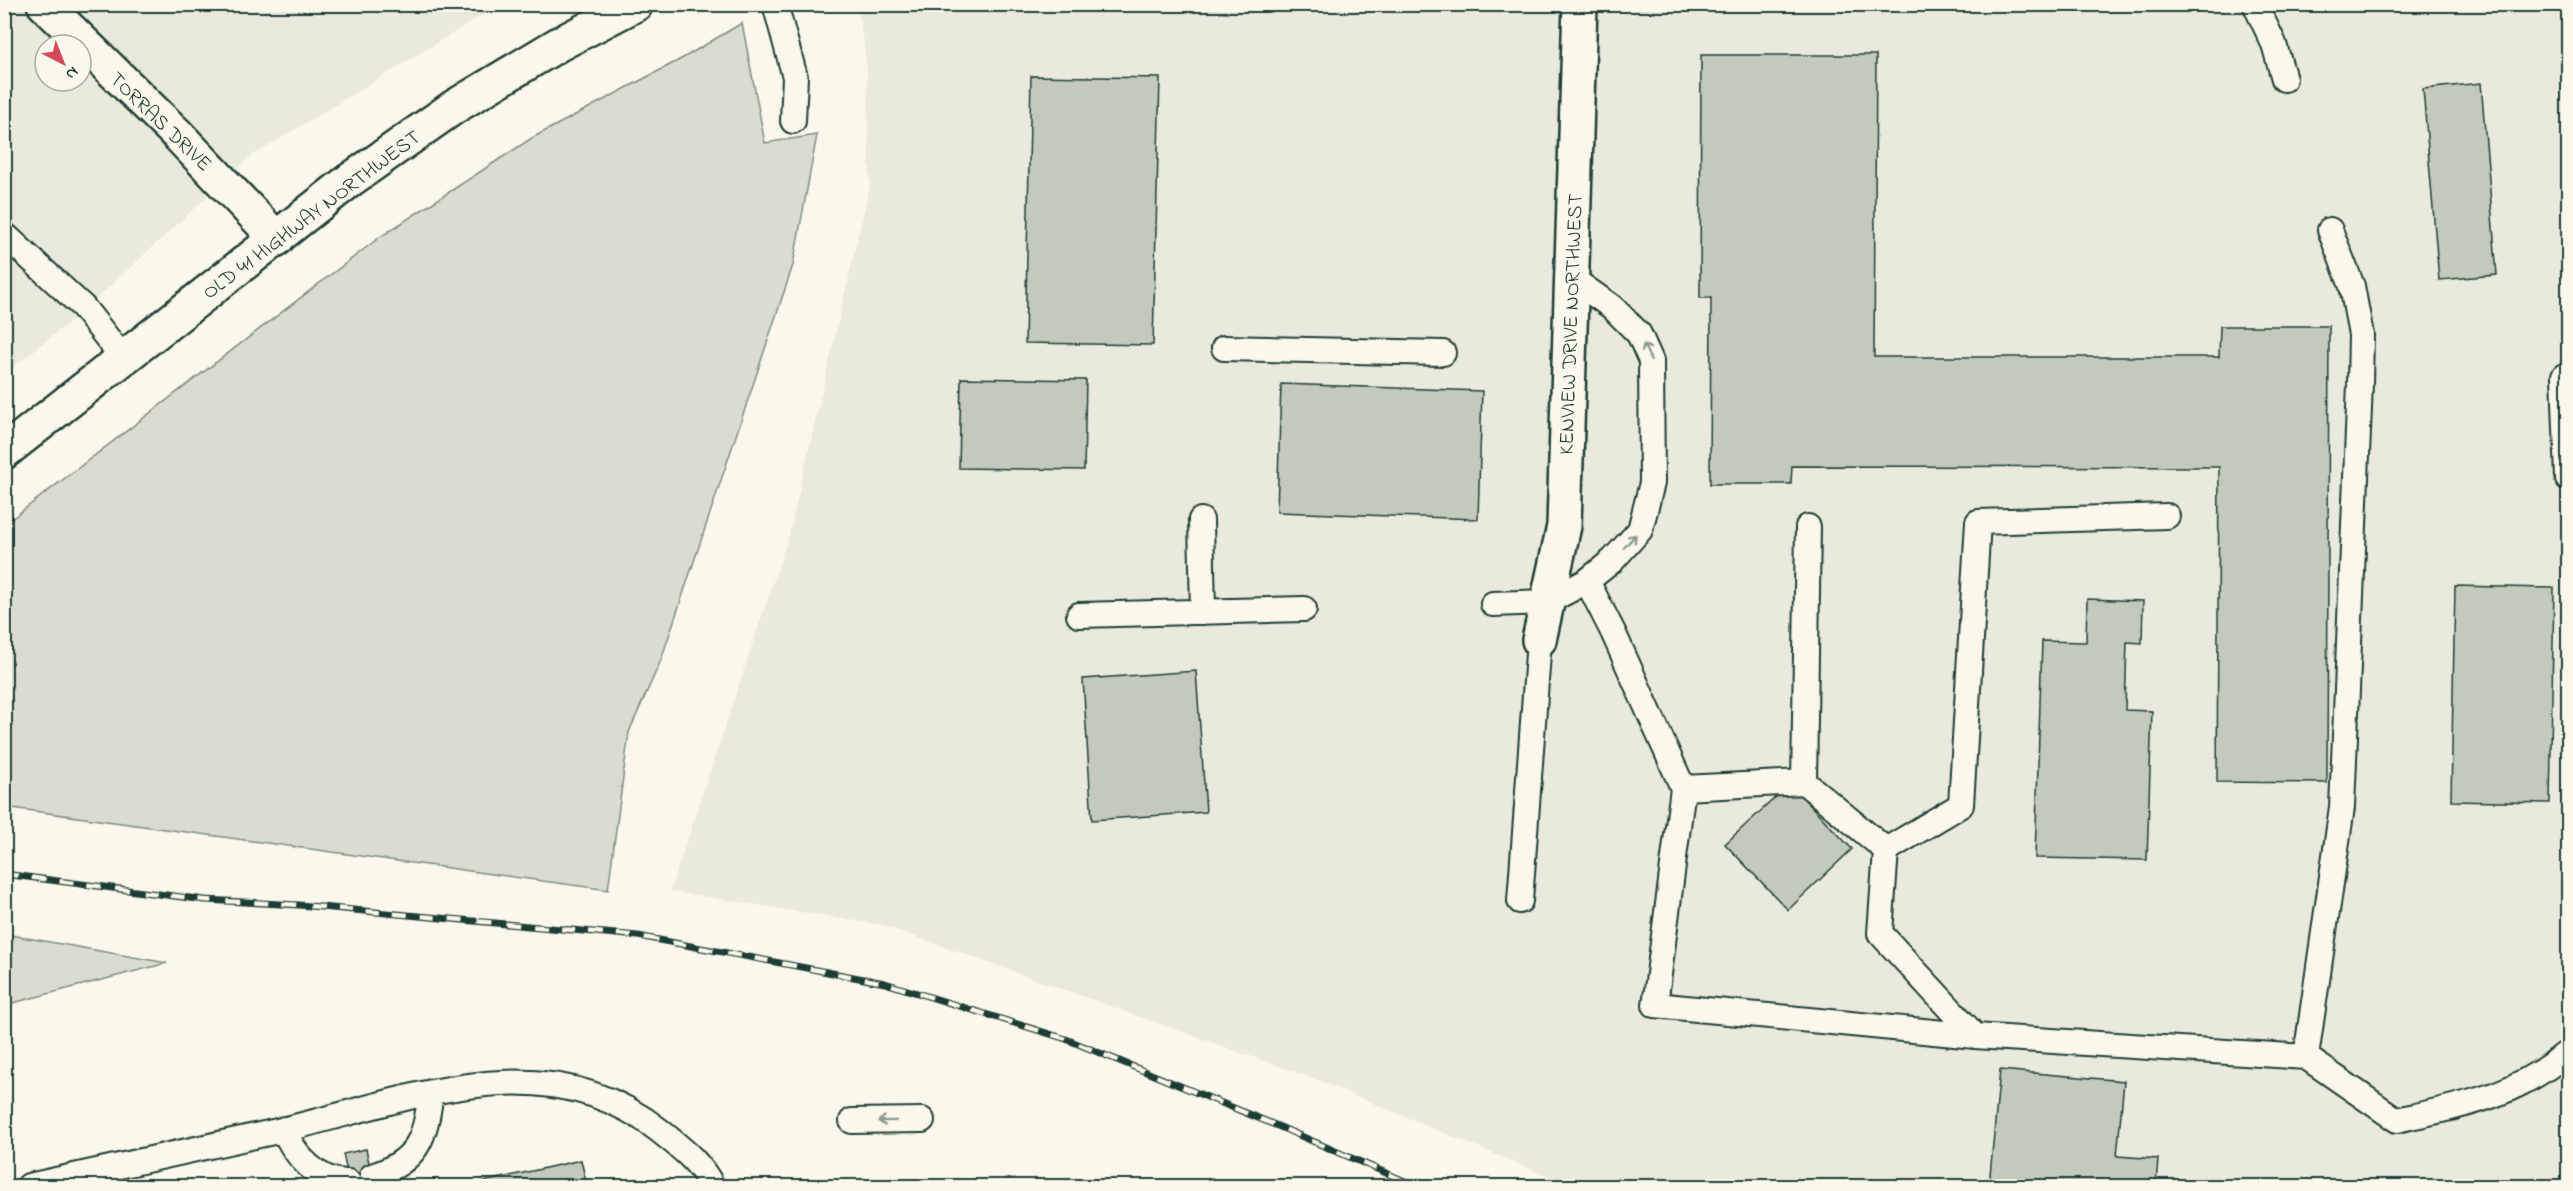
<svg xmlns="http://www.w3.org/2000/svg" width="2573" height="1191" viewBox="0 0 2573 1191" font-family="'Indie Flower',sans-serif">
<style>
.built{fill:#eae9de;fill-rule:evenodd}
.green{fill:#dbdcd1;stroke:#7d8c82;stroke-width:1.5}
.building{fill:#c4c9be;stroke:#1f3d34;stroke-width:1.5}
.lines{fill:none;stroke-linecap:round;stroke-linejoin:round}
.lane-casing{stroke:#1f3d34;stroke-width:28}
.street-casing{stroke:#1f3d34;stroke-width:38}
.secondary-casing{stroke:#1f3d34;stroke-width:38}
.lane{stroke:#fbf7ec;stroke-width:24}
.street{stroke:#fbf7ec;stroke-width:33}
.secondary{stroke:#fbf7ec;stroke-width:33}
.rail-casing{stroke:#1f3d34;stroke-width:7}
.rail{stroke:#fbf7ec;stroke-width:4.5;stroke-dasharray:14;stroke-linecap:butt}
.oneway{stroke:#8d9a90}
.labels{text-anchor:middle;stroke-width:5;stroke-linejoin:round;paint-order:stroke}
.street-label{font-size:21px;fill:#1f3d34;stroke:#fbf7ec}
</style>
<rect width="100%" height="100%" fill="#fbf7ec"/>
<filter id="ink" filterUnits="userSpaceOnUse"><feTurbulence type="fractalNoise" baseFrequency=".0167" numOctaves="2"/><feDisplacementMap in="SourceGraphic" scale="12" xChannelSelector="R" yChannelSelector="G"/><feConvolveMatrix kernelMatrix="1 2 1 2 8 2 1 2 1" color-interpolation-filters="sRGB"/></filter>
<g filter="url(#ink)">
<path class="built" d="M5,5h494l-249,152 -169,156 -76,60zM45,45h36v36h-36z
M858,5h1710v1181h-997l-256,-107 -433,-154 -212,-34 119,-356 81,-350 -3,-116z"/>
<path class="green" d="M742,23l23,120 52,-8 -24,130 -132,395 -32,72 -21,158 -603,-83v-283l375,-287 152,-99 151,-80z
M5,934l162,29 -162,42z"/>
<path class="building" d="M1701,55h175l-2,302h345l1,-31h109l-2,457 -110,-1 2,-315 -427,-1 -1,18h-81l1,-186h-11z
M1031,76l129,2 -7,267 -128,-2z
M2481,83l16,192 -58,5 -16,-191z
M961,378l125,2 -2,90 -125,-2z
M1281,384l201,7 -4,128 -201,-7z
M2455,586l99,2 -4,215 -99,-2z
M2087,599l56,2 -1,42 -15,-1 -2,68 27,1 -5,149 -112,-2 7,-217 44,1z
M1196,671l10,141 -114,8 -9,-141z
M1790,784l62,65 -64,61 -63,-66z
M2000,1070l124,11 -7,75 41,3 -2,26 -39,-3v4h-128z
M366,1149l8,37h-24l-7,-32z
M581,1160l6,26h-122z"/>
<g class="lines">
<defs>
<path id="lane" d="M775,4l20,73 -2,44
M2255,4l19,40 10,35
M4,234l79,73 40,51
M1224,348l219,5
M2568,377l-4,-1 4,103
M2167,516l-189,6 -17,283 -75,45 -6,83 95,103 331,21 36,-250 18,-423 1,-49 -9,-49 -22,-56
M1201,520l2,92
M1808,527l-4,255 82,68
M1587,581l26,51 70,156
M1493,604l54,-2 40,-21 26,-21 27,-30 12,-47 -1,-122 -12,-27 -27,-27 -41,-29
M1079,615l225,-6
M1804,782l-121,6 -28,217 320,31
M1520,901l19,-261
M2306,1057l91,63c67,-15 117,-23 171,-68
M852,1121l70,-1
M284,1129c10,27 35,54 64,53
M372,1176c47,-15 53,-38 59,-84
M29,1186c84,-18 168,-37 253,-56 125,-29 262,-91 378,1 22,18 39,30 52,55"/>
<path id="street" d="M44,4l133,130 100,105
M1539,640l25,-114 16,-522"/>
<path id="secondary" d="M4,452l346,-272 104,-73 105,-63 77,-40"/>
</defs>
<use href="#lane" class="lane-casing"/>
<use href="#street" class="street-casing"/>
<use href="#secondary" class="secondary-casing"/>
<use href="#lane" class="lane"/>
<use href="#street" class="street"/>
<use href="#secondary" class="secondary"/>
<defs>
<path id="rail" d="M4,874l201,26 94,5 339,31 247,47 181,56 214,88 136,59"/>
</defs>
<use href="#rail" class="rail-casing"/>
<use href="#rail" class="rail"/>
</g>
<defs><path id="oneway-shaft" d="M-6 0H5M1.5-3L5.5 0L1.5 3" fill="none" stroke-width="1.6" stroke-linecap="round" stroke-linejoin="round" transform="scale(1.5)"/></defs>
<g class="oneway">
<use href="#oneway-shaft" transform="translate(1647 352) rotate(-113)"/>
<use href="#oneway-shaft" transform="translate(1630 541) rotate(-48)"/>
<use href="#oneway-shaft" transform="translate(887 1121) rotate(179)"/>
</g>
</g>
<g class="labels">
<g class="street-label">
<text transform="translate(161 121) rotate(44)" y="7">TORRAS DRIVE</text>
<text transform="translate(311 214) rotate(-37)" y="7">OLD 41 HIGHWAY NORTHWEST</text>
<text transform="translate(1570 324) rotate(-88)" y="7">KENVIEW DRIVE NORTHWEST</text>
</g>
</g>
<rect width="2573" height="1191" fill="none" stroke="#fbf7ec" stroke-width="24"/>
<rect x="12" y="12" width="2549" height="1167" fill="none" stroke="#1f3d34" stroke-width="2" filter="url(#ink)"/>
<g transform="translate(63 63) rotate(138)"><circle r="28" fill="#fbf7ec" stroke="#a3ada2" stroke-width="1.5"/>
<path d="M0-4.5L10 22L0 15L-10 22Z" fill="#d1495b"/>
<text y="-9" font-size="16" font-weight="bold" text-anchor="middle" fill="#1f3d34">N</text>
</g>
</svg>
